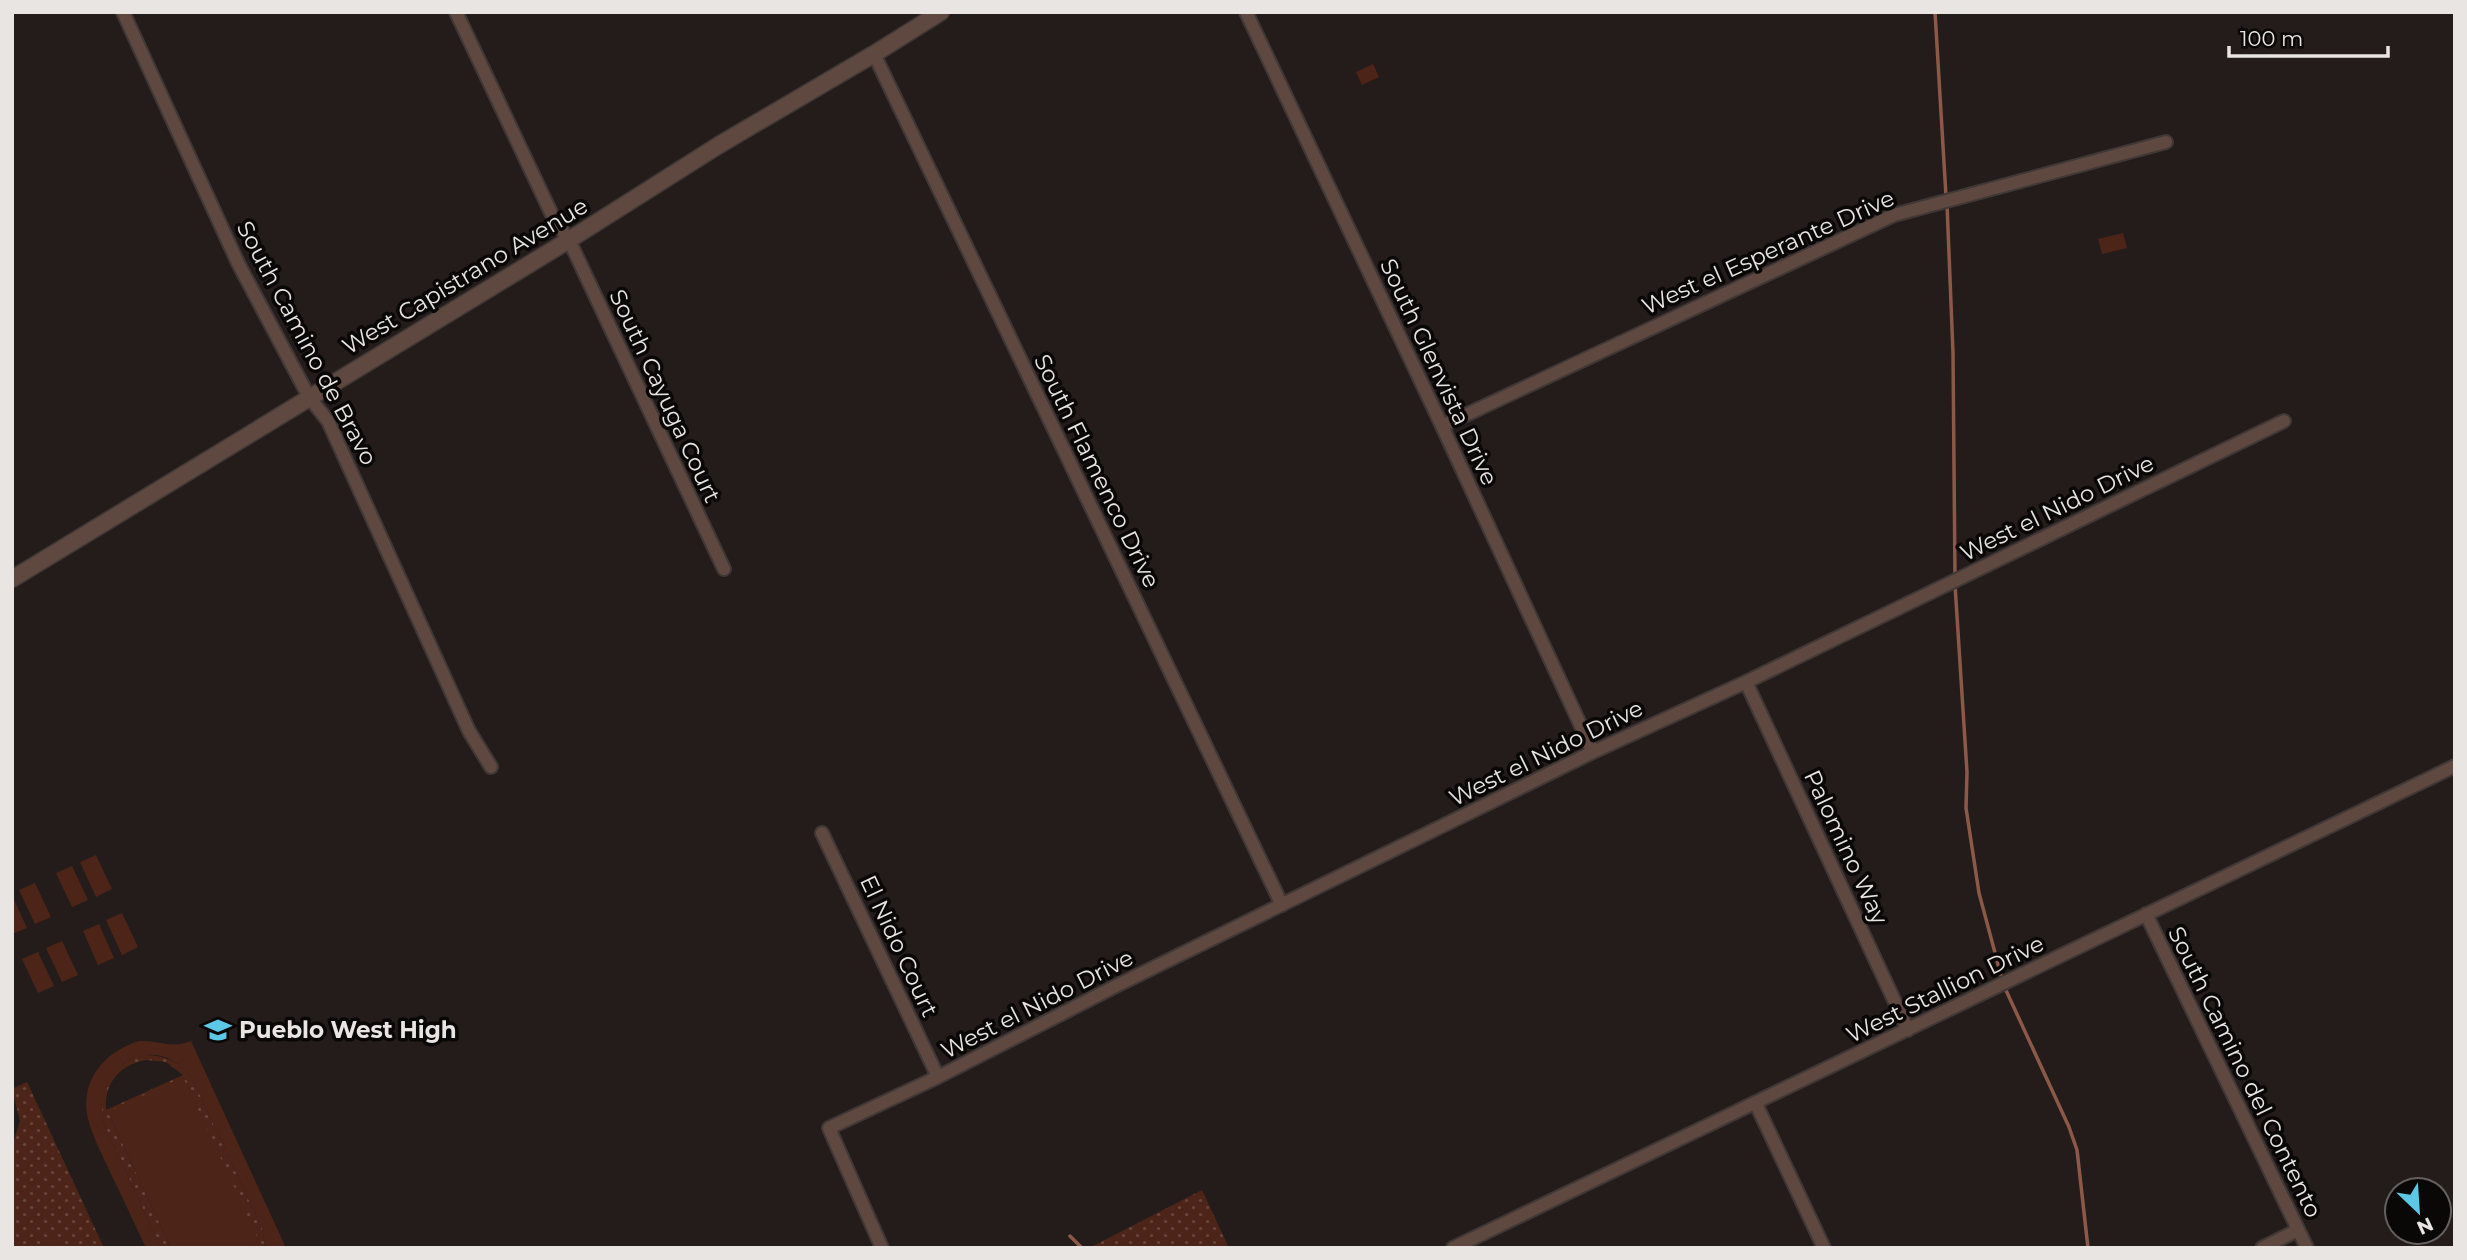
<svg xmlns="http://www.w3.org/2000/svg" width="2467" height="1260" viewBox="0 0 2467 1260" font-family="Montserrat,sans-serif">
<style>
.grass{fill:url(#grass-dots);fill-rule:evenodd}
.garden{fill:#4d2518}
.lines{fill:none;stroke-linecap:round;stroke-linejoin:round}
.stream{stroke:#8c5948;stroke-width:3.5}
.minor-casing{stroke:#3f3836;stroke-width:16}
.tertiary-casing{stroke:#3f3836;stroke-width:19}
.minor{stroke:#5e4840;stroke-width:12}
.tertiary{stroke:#5e4840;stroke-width:16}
.labels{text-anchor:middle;stroke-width:7;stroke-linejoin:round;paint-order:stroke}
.street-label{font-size:23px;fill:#e9e5e3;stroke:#0a0707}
.poi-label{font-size:23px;font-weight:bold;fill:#e9e5e3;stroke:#0a0707;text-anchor:start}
</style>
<defs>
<pattern id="grass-dots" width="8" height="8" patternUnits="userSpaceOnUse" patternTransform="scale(1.75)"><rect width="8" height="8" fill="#4d2518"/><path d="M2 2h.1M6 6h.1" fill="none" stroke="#674439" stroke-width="1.8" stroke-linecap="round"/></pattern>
</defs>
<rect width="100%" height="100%" fill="#231c1a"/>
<path class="grass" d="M142,1055c21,0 37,5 50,23l70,150 4,20h-22l14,-7 -150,-129 63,136h-10l-56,-122c-10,-33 4,-61 37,-71zM147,1060l19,2 17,13 -77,35c-2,-27 14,-46 41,-50z
M27,1082l77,166h-92v-102l8,-25 -8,-32z
M1202,1190l27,58h-140z"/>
<path class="garden" d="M1373,64l6,13 -17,8 -6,-13z
M2123,233l4,15 -25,6 -4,-15z
M96,855l16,34 -16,8 -16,-35z
M72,866l16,34 -16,7 -16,-34z
M35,883l16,34 -16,7 -16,-34z
M12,895l15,33 -15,6z
M122,913l16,34 -16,8 -16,-35z
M99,924l15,34 -16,7 -15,-34z
M62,941l16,34 -16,7 -16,-34z
M38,952l16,34 -16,7 -16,-34z
M139,1041c20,-1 34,8 52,0l95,207h-20l-4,-20 -70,-150c-37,-51 -105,-11 -87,48l56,122h-15c-12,-25 -23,-50 -35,-74 -8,-18 -18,-36 -23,-55 -9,-38 17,-68 51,-78z
M183,1077l76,164 -15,7h-73l-63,-136z
M62,1236l5,12h-32z"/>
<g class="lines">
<path class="stream" d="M1935,12l11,184
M1947,204l6,149 2,224
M1955,585l12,187 -1,36 13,85 23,86
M2004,986l65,141 8,23 11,98
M1070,1236l12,12"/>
<defs>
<path id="minor" d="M123,12l115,251 71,134 19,24 141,310 22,36
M456,12l98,207 15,21 155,329
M1246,12l196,414 151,326
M874,54l408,851
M1442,426l452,-211 272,-73
M1746,682l162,348
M822,833l116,244
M2146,914l161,334
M1756,1104l68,144
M882,1248l-53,-120 109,-51 178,-91 477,-234 153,-70 538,-261
M1453,1248l1002,-482
M2262,1248l36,-18"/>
<path id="tertiary" d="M12,579l557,-339 150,-95 155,-91 67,-42"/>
</defs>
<use href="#minor" class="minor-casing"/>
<use href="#tertiary" class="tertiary-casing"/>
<use href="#minor" class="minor"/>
<use href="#tertiary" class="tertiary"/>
</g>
<defs>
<symbol id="school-bare" viewBox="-9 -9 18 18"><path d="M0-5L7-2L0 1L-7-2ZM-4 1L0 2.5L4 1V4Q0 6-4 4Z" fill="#5bc8e6" stroke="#0a0707" stroke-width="2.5" paint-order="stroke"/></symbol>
</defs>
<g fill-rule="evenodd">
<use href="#school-bare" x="199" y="1011" width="38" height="38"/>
</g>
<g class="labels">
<g class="street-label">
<text transform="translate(1768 252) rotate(-24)" y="8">West el Esperante Drive</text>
<text transform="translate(465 276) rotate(-31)" y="8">West Capistrano Avenue</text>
<text transform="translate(307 343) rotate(62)" y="8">South Camino de Bravo</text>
<text transform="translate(1439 372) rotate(65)" y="8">South Glenvista Drive</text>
<text transform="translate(665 396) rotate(65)" y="8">South Cayuga Court</text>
<text transform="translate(1097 471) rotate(64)" y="8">South Flamenco Drive</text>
<text transform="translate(2057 508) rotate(-26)" y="8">West el Nido Drive</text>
<text transform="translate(1546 753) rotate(-26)" y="8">West el Nido Drive</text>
<text transform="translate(1846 847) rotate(65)" y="8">Palomino Way</text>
<text transform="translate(899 946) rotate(65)" y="8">El Nido Court</text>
<text transform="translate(1945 989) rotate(-26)" y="8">West Stallion Drive</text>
<text transform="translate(1037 1004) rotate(-27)" y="8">West el Nido Drive</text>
<text transform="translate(2245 1072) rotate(64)" y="8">South Camino del Contento</text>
</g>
<g class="poi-label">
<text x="239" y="1038">Pueblo West High</text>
</g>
</g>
<rect width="2467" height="1260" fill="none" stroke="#e9e5e3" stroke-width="28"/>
<g transform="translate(2418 1211) rotate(155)"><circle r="33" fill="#0a0707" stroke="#63605f" stroke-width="2"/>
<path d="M0-5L12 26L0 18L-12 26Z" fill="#5bc8e6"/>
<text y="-10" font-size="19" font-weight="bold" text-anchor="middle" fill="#e9e5e3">N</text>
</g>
<path d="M2229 46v10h159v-10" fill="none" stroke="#e9e5e3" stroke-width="3.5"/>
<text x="2240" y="46" font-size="21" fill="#e9e5e3" stroke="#0a0707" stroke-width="5" paint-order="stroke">100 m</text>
</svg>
